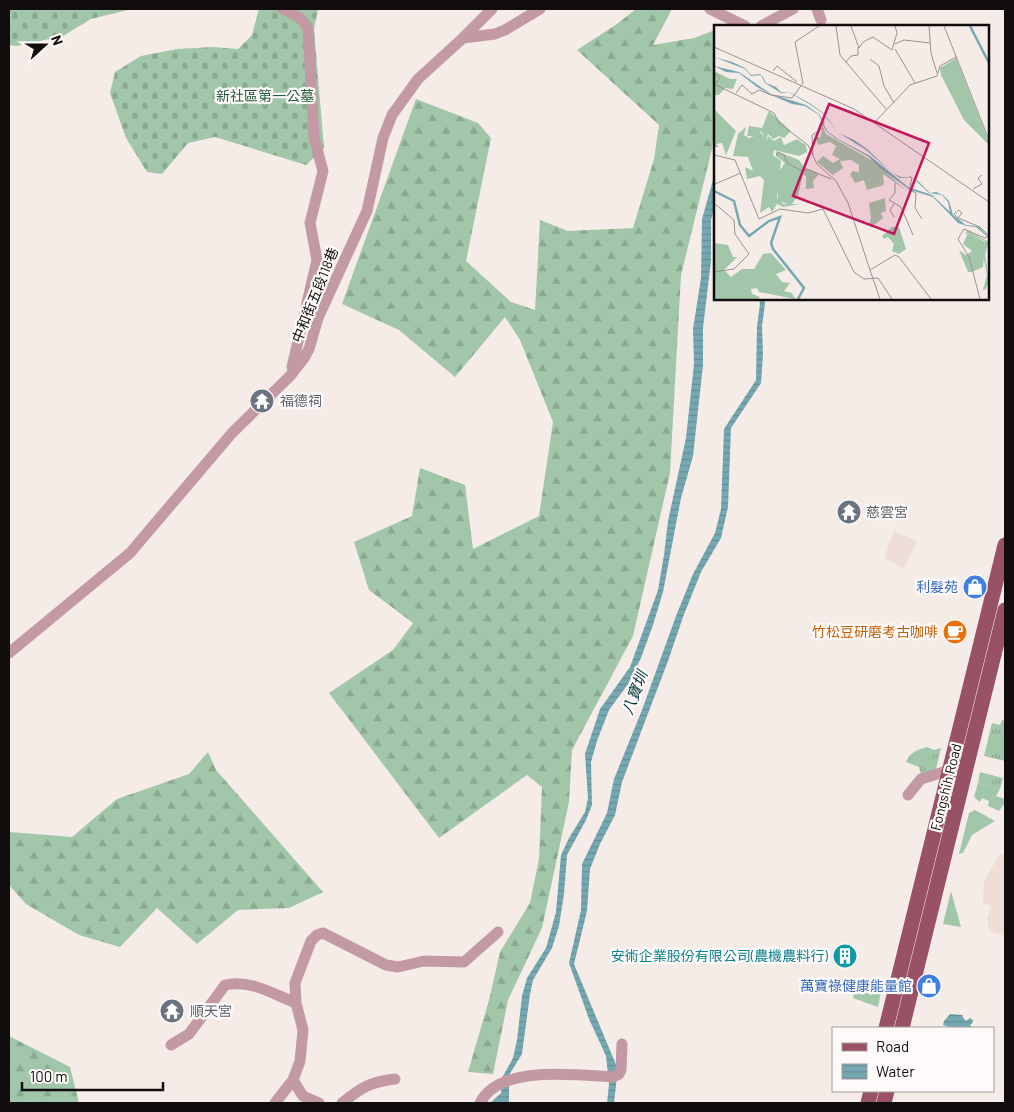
<svg xmlns="http://www.w3.org/2000/svg" width="1014" height="1112" viewBox="0 0 1014 1112" font-family="Barlow,'Noto Sans TC',sans-serif">
<style>
.built{fill:#eeded7}
.grass{fill:url(#grass-tufts)}
.forest{fill:url(#forest-firs)}
.cemetery{fill:url(#cemetery-stones)}
.garden{fill:#a2c6aa}
.water{fill:url(#water-rules)}
.lines{fill:none;stroke-linecap:round;stroke-linejoin:round}
.street{stroke:#c399a3;stroke-width:11}
.primary{stroke:#995166;stroke-width:15}
.labels{text-anchor:middle;stroke-width:4.5;stroke-linejoin:round;paint-order:stroke}
.park-label{font-size:14px;fill:#235b36;stroke:#fefaf9}
.street-label{font-size:14px;fill:#100d0c;stroke:#fefaf9}
.worship-label{font-size:14px;fill:#5b616d;stroke:#fefaf9;text-anchor:start}
.shop-label{font-size:14px;fill:#366cbe;stroke:#fefaf9;text-anchor:end}
.food-label{font-size:14px;fill:#c56008;stroke:#fefaf9;text-anchor:end}
.culture-label{font-size:14px;fill:#0d838f;stroke:#fefaf9;text-anchor:end}
.water-label{font-size:15px;font-style:italic;fill:#01343c;stroke:#fefaf9}
.inset-river{fill:none;stroke:#75a8b1;stroke-width:2.5}
.inset-road{fill:none;stroke:#999390;stroke-width:1}
.view{fill:#c2185b;fill-opacity:0.15;stroke:#c2185b;stroke-width:2.5}
.inset-edge{fill:none;stroke:#100d0c;stroke-width:2.5}
</style>
<defs>
<pattern id="grass-tufts" width="24" height="20" patternUnits="userSpaceOnUse" patternTransform="scale(1.25)"><rect width="24" height="20" fill="#a2c6aa"/><path d="M3 7l-1-3M5 7V3M7 7l1-3M15 17l-1-3M17 17v-4M19 17l1-3" fill="none" stroke="#8aa991"/></pattern>
<pattern id="forest-firs" width="22" height="20" patternUnits="userSpaceOnUse" patternTransform="scale(1.25)"><rect width="22" height="20" fill="#a2c6aa"/><path d="M5 1l3.5 6h-7zM16 11l3.5 6h-7z" fill="#8aa991"/></pattern>
<pattern id="cemetery-stones" width="16" height="16" patternUnits="userSpaceOnUse" patternTransform="scale(1.25)"><rect width="16" height="16" fill="#a2c6aa"/><path d="M2 7V4a2 2 0 0 1 4 0v3zM10 15v-3a2 2 0 0 1 4 0v3z" fill="#8aa991"/></pattern>
<pattern id="water-rules" width="6" height="5" patternUnits="userSpaceOnUse" patternTransform="scale(1.25)"><rect width="6" height="5" fill="#75a8b1"/><path d="M0 2.5h6" fill="none" stroke="#648f97"/></pattern>
</defs>
<rect width="100%" height="100%" fill="#f5ece8"/>
<path class="built" d="M894,531l23,10 -13,28 -20,-11z
M1000,854h5v82l-16,-5 -2,-13 4,-12 -8,-3 1,-22z"/>
<path class="grass" d="M1002,720l3,1v40l-21,-5 8,-33 8,2z
M927,747l7,3 7,-2 -5,21 -15,6 -2,-8 -13,-5c5,-10 10,-12 21,-15z
M980,772l23,6 -3,11 -22,-6z"/>
<path class="forest" d="M636,9h36l-19,36 41,-7 21,-8v91l-3,28 -31,126 -11,198 -37,163 -61,114 -3,52 -27,126 -34,72 -15,74 -25,-2 21,-72 11,-48 30,-49 9,-44 3,-72 -15,-12 -88,63 -110,-145 64,-43 20,-27 -44,-33 -15,-48 58,-26 8,-48 45,17 8,64 66,-33 14,-94 -33,-82 -15,-23 -50,60 -56,-47 -57,-26 74,-205 62,24 13,15 -25,123 45,41 24,8 5,-90 28,11 65,-3 21,-69 5,-34 -82,-75 40,-26z
M208,752l8,18 107,122 -34,16 -51,2 -41,34 -40,-36 -37,39 -41,-12 -53,-31 -17,-19 1,-53 62,5 45,-38 72,-25z
M9,1036l61,31 9,36h-70z"/>
<path class="cemetery" d="M9,9h123l-41,10 -28,17 -46,10 -8,-1z
M259,9h59l-4,20 10,119 -18,17 -91,-28 -27,6 -26,31 -15,-2 -21,-34 -16,-45 5,-21 26,-16 36,-7 36,-2 25,2 14,-14z"/>
<path class="garden" d="M978,783l22,6 -4,7 9,3v4l-6,8 -11,-5 1,-5 -7,-3 -2,4 -6,-5z
M975,810l20,11 -23,14 -9,18 -4,1 10,-41z
M951,891l10,36 -18,-3z
M856,983l25,9 -3,15 -25,-9z"/>
<path class="water" d="M715,173v32l-4,15v41l-8,67v37l-10,91 -12,42 -18,94 -10,33 -12,33 -13,26 -19,26 -12,31 -6,21 1,43 -6,15 -19,35 -3,39 -5,32 -7,22 -19,32 -3,14 -8,60 -13,21v28h-19l11,-10 2,-17 10,-18 4,-18 5,-44 5,-18 19,-30 10,-36 5,-57 8,-17 16,-26 3,-14 -3,-44 15,-45 30,-42 28,-77 6,-35 4,-34 18,-83 8,-74 -1,-35 8,-51 1,-59z
M759,299h5l1,5 -3,22 1,28 -2,29 -30,45 -3,79 -7,31 -20,34 -18,45 -15,44 -46,121 -7,33 -15,29 -10,25 -3,42 -13,53 43,103 -1,19 -2,17h-7l2,-19 -3,-28 -17,-37 -20,-56 12,-53 1,-46 25,-51 7,-34 28,-69 34,-94 17,-42 22,-41 6,-24 3,-80 32,-49 1,-53 3,-23z
M950,1014l13,1 -1,1 4,5 4,-3 3,2 -1,4h-2l2,4h-18l-11,-3 1,-4z"/>
<g class="lines">
<path class="street" d="M283,9l17,9 8,10 6,110 9,33 -13,52 7,37 -25,107
M710,9l35,17
M817,9l4,11
M761,26l32,-17
M463,38l32,-4 10,-4 35,-21
M9,653l121,-100 102,-120 58,-57 14,-18 5,-9 9,-31 49,-107 16,-73 9,-23 26,-36 45,-41 29,-29
M908,795l13,-16 29,-9
M171,1045l18,-11 36,-49c25,-6 48,9 71,18
M293,1080l10,16 16,7
M275,1103l18,-23 7,-19 3,-31 -7,-27 -1,-20 16,-42 6,-6 6,-2 4,2 59,30 12,2 26,-6 40,1 34,-30
M342,1103c19,-15 27,-21 53,-24
M480,1103c19,-39 97,-28 133,-26l6,-3 2,-4 1,-26"/>
<path class="primary" d="M886,1028l119,-483
M902,1028l103,-418
M868,1103l3,-12
M884,1103l3,-12"/>
</g>
<defs>
<symbol id="temple-disc" viewBox="-11 -11 22 22"><circle r="9.5" fill="#6b7280" stroke="#fefaf9"/><path d="M0-6L5-2H3V0L6.5 2.5H4V6H1.5V3h-3V6H-4V2.5H-6.5L-3 0V-2H-5Z" fill="#fff"/></symbol>
<symbol id="shop-disc" viewBox="-11 -11 22 22"><circle r="9.5" fill="#3f7fe0" stroke="#fefaf9"/><path d="M-5-2.5h2.3a2.7 3.5 0 0 1 5.4 0H5L5.5 6h-11ZM-1.5-2.5h3a1.5 2.3 0 0 0-3 0Z" fill="#fff"/></symbol>
<symbol id="cafe-disc" viewBox="-11 -11 22 22"><circle r="9.5" fill="#e8710a" stroke="#fefaf9"/><path d="M-5.5-4.5H6V0H3Q3 3.5 0 3.5H-2.5Q-5.5 3.5-5.5 0ZM3-3.2v2h1.7v-2ZM-6 4.5H4V6H-6Z" fill="#fff"/></symbol>
<symbol id="building-disc" viewBox="-11 -11 22 22"><circle r="9.5" fill="#0f9aa8" stroke="#fefaf9"/><path d="M-4-6H4V6H1V3H-1V6H-4ZM-2.5-4.3h1.7v1.8h-1.7ZM.8-4.3h1.7v1.8H.8ZM-2.5-1h1.7V.8h-1.7ZM.8-1h1.7V.8H.8Z" fill="#fff"/></symbol>
</defs>
<g fill-rule="evenodd">
<use href="#temple-disc" x="248" y="387" width="28" height="28"/>
<use href="#temple-disc" x="835" y="498" width="28" height="28"/>
<use href="#shop-disc" x="961" y="573" width="28" height="28"/>
<use href="#cafe-disc" x="941" y="618" width="28" height="28"/>
<use href="#building-disc" x="831" y="942" width="28" height="28"/>
<use href="#shop-disc" x="915" y="972" width="28" height="28"/>
<use href="#temple-disc" x="158" y="997" width="28" height="28"/>
</g>
<g class="labels">
<g class="park-label">
<text x="265" y="101">新社區第一公墓</text>
</g>
<g class="street-label">
<text transform="translate(315 295) rotate(-68)" y="5">中和街五段118巷</text>
<text transform="translate(946 787) rotate(-76)" y="5">Fongshih Road</text>
</g>
<g class="worship-label">
<text x="280" y="406">福德祠</text>
<text x="866" y="517">慈雲宮</text>
<text x="190" y="1016">順天宮</text>
</g>
<g class="shop-label">
<text x="958" y="592">利髮苑</text>
<text x="912" y="991">萬寶祿健康能量館</text>
</g>
<g class="food-label">
<text x="938" y="637">竹松豆研磨考古咖啡</text>
</g>
<g class="culture-label">
<text x="828" y="961">安術企業股份有限公司(農機農料行)</text>
</g>
<g class="water-label">
<text transform="translate(635 693) rotate(-69)" y="5">八寶圳</text>
</g>
</g>
<g transform="translate(714 25)">
<rect width="275" height="275" fill="#f5ece8"/>
<path d="M0,84l22,22 -10,24 -4,-12 -6,1 3,3h-5zM32,102l-2,8 5,3 12,-5 6,7 1,-4 6,5 7,-4 3,8 13,-6 9,6 1,7 -8,4 -25,-6 -1,5 8,6 -4,37 6,6h17l-17,3 -6,-3 -5,8 -3,-5 -9,6 4,-33 -4,-4 -13,3 -2,-12 8,4 -5,-14 -15,-1 5,-22zM109,102l3,7 47,27 34,30 -24,-17 1,11 -17,5 -3,-10 -9,3 -5,-9 3,-3 6,1v-7l-8,-5 -11,1 3,7 -10,7 -16,-13 6,-6 10,7 7,-4 -8,-4 4,-9 -6,-4 -12,3 -4,-11 6,4zM171,173l1,13 -5,2 2,5 -10,8 -4,-2 2,-6 -2,-15zM178,202h7l7,22 -7,5 -7,-3 2,-7 -6,-7 -4,2 -2,-3zM253,205l22,12 -4,12 4,28 -3,7 -3,1 4,-15 -4,-20 2,-14 -17,-8 -3,2zM0,218l14,2 5,12h4l-13,13 7,7 11,-8h12l9,-15 8,-1 15,17 -10,4 6,8 8,1 -6,8 8,2 3,6 -36,-7 -2,-4 -6,1 1,5 8,3 -2,2h-44z" fill="#a2c6aa"/>
<path d="M0,46l16,8h7l-4,10 -8,-1 -6,7h-5zM55,86l22,20 -7,7 -5,-2 -6,3 -5,-5 -2,6 -5,-9 -3,5h-11l2,-10 13,2zM62,126l23,9 6,8 14,6 -6,7 1,7 -8,1v-13l-3,-3 -5,23 -7,9 -13,-4v-28l7,-10 -9,-7zM254,208l17,9 -2,25 -11,5h-4l-9,-22 7,5 6,-4 -9,-7z" fill="#a2c6aa"/>
<path d="M242,33l33,84v3l-25,-25 -23,-45 -1,-7z" fill="#a2c6aa"/>
<path d="M235,42l6,2 6,14 -4,7 -7,-3 -5,-13z" fill="#a2c6aa"/>
<path d="M0,32l18,5 13,6 6,7 9,-1 3,3 3,6 10,4 5,5 10,1 20,11 12,9 16,20 15,7 13,9 25,24 9,4 12,1 5,3 12,12 6,-1 7,3 6,6 4,14 13,10 10,1 3,1 10,10v1l-13,-11 -9,-1 -9,-3 -25,-26 -23,-7 -30,-22 -11,-11 -34,-19 -9,-7 -7,-16 -14,-9 -13,-2 -21,-9 -14,-8 -18,-14 -13,-1 -12,-6 25,6 32,22 35,11 14,10 7,16 11,8 32,17 38,31 24,8 18,17 -2,-10 -6,-7 -13,-2 -16,-15h-13l-8,-5 -26,-23 -27,-17 -17,-20 -11,-8 -21,-12h-9l-16,-10 -4,-8 -10,1 -6,-7z" fill="#75a8b1"/>
<path class="inset-river" d="M256,1l19,37M0,166l20,10 6,24 9,11 20,-15 11,-4 -9,26 2,6 31,39 -6,11"/>
<path class="inset-road" d="M122,1l4,29 46,54M137,1l8,22 4,-6 10,-5 19,13 5,-17 -2,-7M215,1l2,27 6,20M230,1l45,114M181,19l9,-4 26,3M0,22l140,62 135,93M181,24l20,34M156,34l9,7 5,20 10,17M132,37l5,-6 7,-1v-8M59,46l4,-5 20,16M0,48l6,5 -5,6M0,59l60,29 5,10 29,22 9,19 19,17 12,22 22,67M22,68l6,-8 10,9 7,-4 12,5 21,3 11,-15 -8,-41 24,-16M161,97l35,-37 27,-9 3,-10 16,-9M0,130l21,5 24,59 21,-10 28,4 15,-4 31,63 10,7 14,-1 14,21M99,130l-1,-20 10,-6 2,-7M63,131l1,-4 6,3 3,8 15,8 5,-2 24,10M195,151l3,2 -3,12 7,3 -1,15 7,11M181,158v10l-6,7 12,7 12,28M1,159l26,-11M259,164l9,-5 -4,-6 4,-3M0,178l20,17 1,14 14,20 -15,15 -20,3M180,192l-4,-7 4,-6M244,193l4,-5 -3,-3 -5,4 4,4 22,9 9,9M166,274l-10,-29 25,-15 4,2 32,42M266,274l-11,-42 -11,-18 6,-10 21,9 4,-2"/>
<path class="view" d="M115,79l100,39 -35,91 -101,-38z"/>
<rect width="275" height="275" class="inset-edge"/>
</g>
<rect width="1014" height="1112" fill="none" stroke="#100d0c" stroke-width="20"/>
<rect x="832" y="1027" width="162" height="65" fill="#fefaf9" stroke="#9f9b9a"/>
<rect x="842" y="1043" width="25" height="8" fill="#995166" stroke="#9f9b9a"/>
<text x="876" y="1052" font-size="15" fill="#100d0c">Road</text>
<rect x="842" y="1064" width="25" height="15" fill="url(#water-rules)" stroke="#9f9b9a"/>
<text x="876" y="1077" font-size="15" fill="#100d0c">Water</text>
<g transform="translate(45 45) rotate(69)" stroke="#fefaf9" stroke-width="4" paint-order="stroke">
<path d="M0-4L9 19L0 12L-9 19Z" fill="#100d0c"/>
<text y="-8" font-size="14" font-weight="bold" text-anchor="middle" fill="#100d0c">N</text>
</g>
<path d="M22 1082v8h141v-8" fill="none" stroke="#100d0c" stroke-width="2.5"/>
<text x="30" y="1082" font-size="15" fill="#100d0c" stroke="#fefaf9" stroke-width="4" paint-order="stroke">100 m</text>
</svg>
